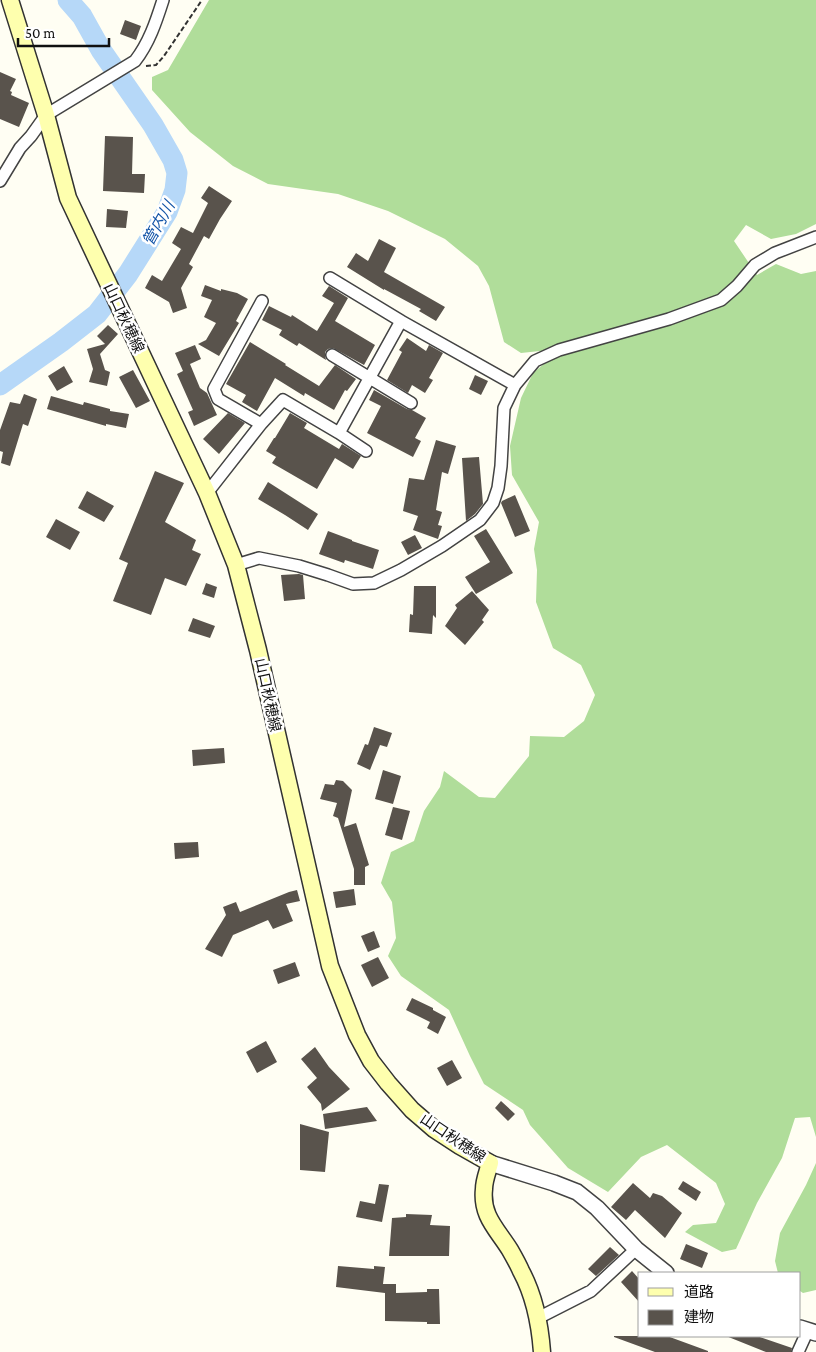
<svg xmlns="http://www.w3.org/2000/svg" width="816" height="1352" viewBox="0 0 816 1352" font-family="'Crimson Pro','Noto Sans JP',serif">
<style>
.forest{fill:#b0dd9a}
.lines{fill:none;stroke-linecap:round;stroke-linejoin:round}
.river{stroke:#b6d8f8;stroke-width:21}
.building{fill:#59534c}
.minor-casing{stroke:#434343;stroke-width:14}
.tertiary-casing{stroke:#434343;stroke-width:18}
.secondary-casing{stroke:#323232;stroke-width:19}
.path{stroke:#323232;stroke-width:2;stroke-dasharray:5 2.5;stroke-linecap:butt}
.minor{stroke:#fff;stroke-width:11}
.tertiary{stroke:#fff;stroke-width:15}
.secondary{stroke:#feffae;stroke-width:16}
.labels{text-anchor:middle;stroke-width:5;stroke-linejoin:round;paint-order:stroke}
.street-label{font-size:15px;fill:#101010;stroke:#fff}
.water-label{font-size:16px;font-style:italic;fill:#1455a8;stroke:#fff}
</style>
<rect width="100%" height="100%" fill="#fffef3"/>
<path class="forest" d="M209,0h607v224l-20,10 -25,5 -25,-14 -12,16 23,34 19,-11 25,10 15,-3v866l-6,-20 -15,1 -13,40 -25,45 -21,46 -14,3 -37,-20 8,-7 23,-2 9,-19 -9,-21 -49,-38 -26,12 -33,35 -40,-24 -38,-43 -7,-15 -39,-26 -14,-28 -21,-46 -48,-34 -13,-20 8,-18 -4,-36 -11,-19 10,-31 23,-11 10,-30 16,-24 4,-16 35,26 16,1 34,-42 1,-20 34,1 20,-16 11,-26 -14,-30 -28,-17 -17,-46 1,-32 -3,-21 5,-27 -27,-47 -2,-29 11,-48 12,-25 12,-10 -5,-12 -19,2 -17,-11 -15,-56 -11,-20 -33,-27 -57,-28 -50,-17 -70,-10 -35,-18 -43,-34 -38,-42v-13l16,-7z
M816,1163v127l-13,3 -3,-2v-18h-22l-3,-12 5,-28 26,-48z"/>
<g class="lines">
<path class="river" d="M0,385l61,-43 36,-28 31,-40 39,-62 8,-22 2,-17 -4,-13 -20,-35 -52,-75 -19,-34 -14,-16"/>
</g>
<path class="building" d="M125,20l16,6 -5,14 -16,-6z
M0,72l16,7 -6,12 2,1 -1,3 18,8 -10,24 -19,-8z
M105,136l28,1 -1,37h13l-1,19 -41,-2z
M209,186l23,15 -12,18 -11,20 -5,-3 -15,28 4,3 -12,21 6,20 -14,5 -4,-11 -24,-14 7,-13 10,6 19,-32 -9,-6 9,-16 12,6 15,-30 -7,-5z
M107,209l21,2 -2,17 -20,-1z
M379,239l17,9 -12,24 61,35 -9,14 -17,-10 2,-2 -37,-20v1l-37,-23 9,-14 12,8z
M205,285l16,6v-2l16,4 11,6 -12,22 3,2 -20,33 -21,-12 8,-4 10,-17 -12,-6 8,-17 -11,-4z
M329,286l19,12 -13,23 40,24 -11,20 -31,-17 -5,1 -3,3v3l1,5 -27,-17 -2,3 -18,-11 3,-5 -20,-10 7,-14 22,11 1,-2 25,16 17,-28 -12,-7z
M108,325l10,9 -18,20 5,16 5,2 -3,14 -18,-4 4,-13 -6,-20 18,-5 -8,-8z
M407,338l19,13 3,-6 14,8 -14,25 4,2 -8,13 -13,-8 -4,8 -21,-13 15,-28 -3,-2z
M250,342l36,22 -1,1 34,21 16,-21 21,14 -9,12 -2,-1 -11,20 -29,-17 -1,3 -29,-18 -18,33 -15,-9 4,-7 -20,-11z
M195,345l6,14 -11,5 10,24 7,5 10,22 -23,11 -6,-14 5,-2 -16,-36 6,-3 -8,-18z
M64,366l9,16 -16,9 -9,-15z
M133,370l17,31 -14,7 -17,-31z
M475,375l13,6 -7,14 -12,-6z
M374,390l33,19 5,1 14,8 -11,20 6,3 -8,16 -46,-24 14,-27 -12,-6z
M24,394l13,5 -9,27 -5,-2 -13,42 -9,-3 2,-11 -3,-1v-21l10,-28 10,2z
M51,396l32,9 1,-3 26,7v2l19,3 -3,14 -20,-4v2l-59,-17z
M228,413l17,10 -26,31 -16,-15z
M290,413l17,10 -3,5 35,21 3,-5 19,12 -8,13 -18,-11 -18,31 -45,-26 4,-6 -10,-6 8,-13h1z
M436,440l20,6 -8,28 -6,-2 -6,38 6,2 -4,13 4,1 -4,13 -25,-9 5,-14 -15,-5 6,-33 15,2z
M479,457l4,47 -8,10 -9,7 -4,-63z
M155,471l29,12 -19,39 31,18 -4,10 9,4 -15,32 -21,-8 -14,37 -38,-14 15,-38 -9,-4z
M268,482l50,32 -10,16 -23,-15 -27,-16z
M87,491l27,15 -10,16 -26,-14z
M515,495l15,36 -15,6 -14,-34 1,-2z
M56,519l24,13 -10,18 -24,-13z
M486,529l27,44 -37,21 -11,-17 25,-15 -16,-26z
M328,531l24,9v1l27,9 -6,19 -28,-9 -1,3 -25,-9z
M415,535l7,13 -14,7 -7,-13z
M299,574l4,1 2,24 -21,2 -3,-26z
M206,583l11,4 -3,11 -12,-4z
M414,586h22v32l-3,-3 -1,19 -23,-2 1,-18 3,1z
M472,591l17,19 -7,10 2,2 -19,23 -20,-19 12,-18 -2,-3z
M193,618l22,8 -5,12 -22,-7z
M374,727l18,6 -5,14 -7,-2 -10,25 -13,-6 8,-20 3,1z
M224,748l1,15 -32,3 -1,-16z
M383,770l18,6 -8,28 -18,-5z
M336,780l7,1 9,9 -8,37 12,-4 13,42 -4,2v18h-11v-16l-16,-51 -5,-2 4,-13 -17,-4 5,-15 9,1z
M393,807l17,4 -8,29 -17,-5z
M198,842l1,15 -24,2 -1,-16z
M354,889l2,16 -20,3 -3,-16z
M297,890l3,11 -14,3 7,17 -20,8 -5,-9 -35,15 -11,22 -17,-8 21,-34 -3,-8 13,-5 4,10 49,-20z
M374,931l6,16 -12,5 -7,-16z
M378,957l11,21 -17,9 -11,-22z
M295,962l5,14 -22,8 -5,-14z
M412,998l21,10v2l13,7 -8,17 -11,-6 3,-6 -24,-12z
M266,1041l11,21 -20,11 -11,-21z
M315,1047l14,20 21,22 -28,22 -1,-7 -14,-17 10,-9 -16,-19z
M452,1060l10,18 -15,8 -10,-18z
M501,1101l14,13 -7,7 -13,-13z
M367,1107l10,14 -52,8 -2,-15z
M300,1124l29,8 -4,40 -25,-2z
M683,1181l18,11 -5,9 -18,-12z
M633,1183l17,15 3,-5 9,3 20,17 -17,25 -30,-28 -9,10 -15,-13z
M379,1184l10,1 -7,37 -26,-5 4,-16 15,3z
M406,1214l26,1 -2,10 20,1 -1,30h-60l3,-38 14,-1z
M686,1244l22,9 -6,15 -22,-9z
M610,1247l9,8 -23,21 -8,-7z
M338,1266l36,3v-3l11,1 -2,17h13v9l31,-1v-3h12l1,35h-13v-2l-42,-1v-28l-49,-6z
M632,1271l8,9v23l-19,-21z
M614,1336h53l41,15v1h-53l-41,-15z
M726,1336h31l35,12 -1,4h-25z"/>
<g class="lines">
<defs>
<path id="minor" d="M0,181l20,-33 11,-12 15,-21 89,-54c14,-18 21,-39 28,-61
M330,278l71,43
M332,355l79,48
M261,424l-43,-25 -4,-10 48,-88
M339,433l27,18
M207,493l54,-69 22,-24 56,33 62,-112 114,64
M236,565l23,-7 40,8 29,9 25,9 21,-1 27,-13 41,-24 38,-26 13,-17 5,-15 3,-22 3,-58 11,-23 20,-24 24,-11 110,-31 52,-19 16,-14 18,-21 20,-12 41,-16
M538,1318l53,-27 45,-42
M798,1352l10,-22"/>
<path id="tertiary" d="M490,1163l64,20 23,9 20,16 39,41 30,24
M800,1328l16,5"/>
<path id="secondary" d="M10,0l36,115 22,83 139,295 29,72 22,85 72,316 27,69 14,26 17,22 24,27 22,19 26,17 30,17c-2,8 -6,17 -6,26 -3,27 13,40 26,61 4,7 8,14 11,21 13,24 19,54 21,81"/>
</defs>
<use href="#minor" class="minor-casing"/>
<use href="#tertiary" class="tertiary-casing"/>
<use href="#secondary" class="secondary-casing"/>
<path class="path" d="M146,66l10,-1 8,-9 38,-56"/>
<use href="#minor" class="minor"/>
<use href="#tertiary" class="tertiary"/>
<use href="#secondary" class="secondary"/>
</g>
<g class="labels">
<g class="street-label">
<text transform="translate(124 318) rotate(65)" y="5">山口秋穂線</text>
<text transform="translate(268 695) rotate(78)" y="5">山口秋穂線</text>
<text transform="translate(453 1138) rotate(34)" y="5">山口秋穂線</text>
</g>
<g class="water-label">
<text transform="translate(158 223) rotate(-61)" y="6">管内川</text>
</g>
</g>
<rect x="638" y="1272" width="162" height="65" fill="#ffffff" stroke="#9f9f9f"/>
<rect x="648" y="1288" width="25" height="8" fill="#feffae" stroke="#9f9f9f"/>
<text x="684" y="1297" font-size="15" fill="#101010">道路</text>
<rect x="648" y="1310" width="25" height="15" fill="#59534c" stroke="#9f9f9f"/>
<text x="684" y="1322" font-size="15" fill="#101010">建物</text>
<path d="M18 38v8h91v-8" fill="none" stroke="#101010" stroke-width="2.5"/>
<text x="25" y="38" font-size="15" fill="#101010" stroke="#ffffff" stroke-width="4" paint-order="stroke">50 m</text>
</svg>
